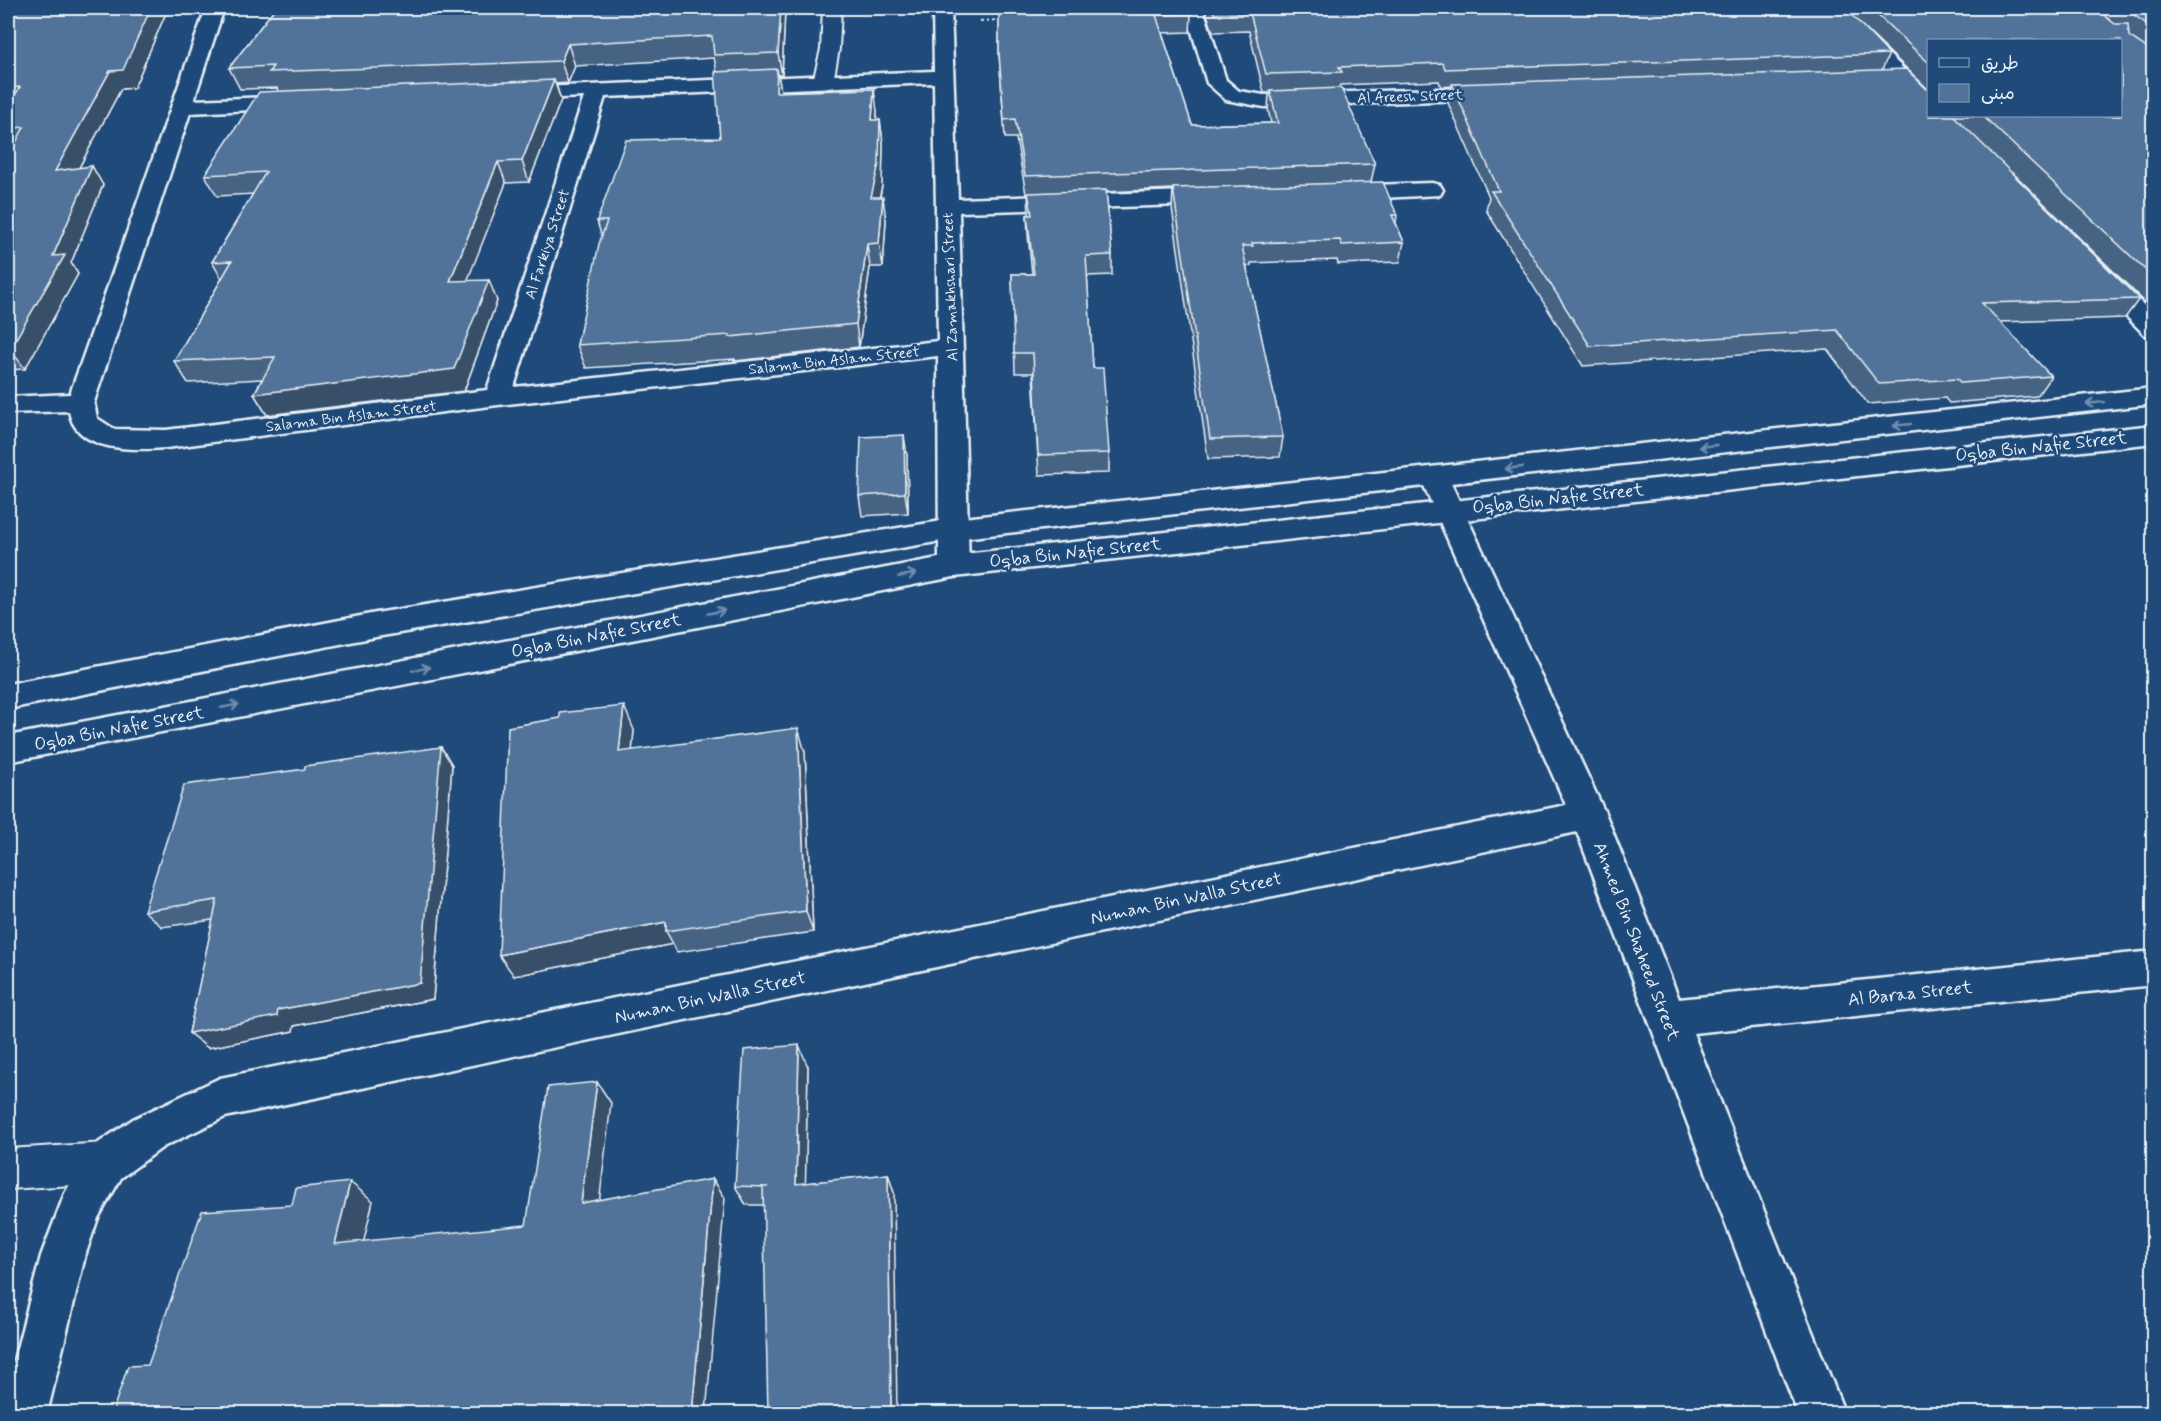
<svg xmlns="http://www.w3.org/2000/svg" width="2161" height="1421" viewBox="0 0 2161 1421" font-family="Mynerve,'Playpen Sans Arabic',sans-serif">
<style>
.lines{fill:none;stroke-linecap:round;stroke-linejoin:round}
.service-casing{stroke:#e8f1f8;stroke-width:4}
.minor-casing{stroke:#e8f1f8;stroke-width:5}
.tertiary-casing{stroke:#e8f1f8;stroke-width:5}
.path{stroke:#e8f1f8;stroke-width:2;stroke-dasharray:3 3;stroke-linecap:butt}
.service{fill:#1f4a7a;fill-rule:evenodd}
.minor{fill:#1f4a7a;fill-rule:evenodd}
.tertiary{fill:#1f4a7a;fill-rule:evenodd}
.wall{fill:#466384;stroke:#e8f1f8;stroke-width:1.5;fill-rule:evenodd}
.shaded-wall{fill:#39506b;stroke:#e8f1f8;stroke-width:1.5}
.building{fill:#517399;stroke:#e8f1f8;stroke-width:1.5}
.oneway{stroke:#6f8dac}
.labels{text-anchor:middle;stroke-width:5;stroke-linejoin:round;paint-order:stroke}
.far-street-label{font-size:15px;fill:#e8f1f8;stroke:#1f4a7a}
.street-label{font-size:18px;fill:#e8f1f8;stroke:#1f4a7a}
</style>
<rect width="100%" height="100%" fill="#1f4a7a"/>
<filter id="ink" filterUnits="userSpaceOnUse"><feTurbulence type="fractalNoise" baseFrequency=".0167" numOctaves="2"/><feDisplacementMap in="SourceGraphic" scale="12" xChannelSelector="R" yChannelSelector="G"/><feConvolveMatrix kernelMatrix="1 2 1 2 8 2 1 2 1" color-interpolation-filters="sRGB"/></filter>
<g filter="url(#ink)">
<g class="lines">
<defs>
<path id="service" d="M823,8h18l-2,41 -6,33 -3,4h-14l-3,-4 8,-33z
M106,1143l14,6 6,14 -6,14 -14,6 -98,6v-40z"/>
<path id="minor" d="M206,8h18l-30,92 101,-4 7,2 3,4 -3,4 -7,2 -105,5 -96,289 3,16 17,11 52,1 321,-40 97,-293 -69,3 -7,-2 -3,-4 3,-4 7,-2 419,-17 -1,-63h18l7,191 257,-9 8,2 3,5 -3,5 -8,2 -256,8 10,354 -4,8 -11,3 -11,-3 -4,-8 -1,-210 -440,49 -332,43c-32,2 -90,5 -97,-37l-61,2v-16l62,-3zM934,83l4,258 -424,46 91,-290z
M1185,8h18l23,72 13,11 25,4 230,-8 7,2 3,4 -3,4 -7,2 -230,8 -38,-7 -19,-17z
M1823,8h19l86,85v17l-7,-2z
M1432,183l8,2 3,5 -3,5 -98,5 -8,-2 -3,-5 3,-5 8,-2z
M2100,269l9,2 45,44v22l-9,-2 -54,-54 -3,-5 3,-5z
M1434,468l10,2 4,7 158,338 73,184 475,-48v34l-461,48 152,381h-47l-221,-582 -1352,285 -62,30 -42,31 -23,40 -13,38 -38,158h-39v-31l33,-127 24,-63 26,-45 42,-29 87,-41 1346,-273 -146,-328 4,-7z"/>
<path id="tertiary" d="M2154,388v16l-1200,135 -578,98 -368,72v-25l368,-71 578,-94z
M2154,425v18l-1200,134 -946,185v-26l946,-181z"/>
</defs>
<use href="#service" class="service-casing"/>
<use href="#minor" class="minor-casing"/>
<use href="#tertiary" class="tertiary-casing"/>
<path class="path" d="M980,21l23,-1"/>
<use href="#service" class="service"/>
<use href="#minor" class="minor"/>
<use href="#tertiary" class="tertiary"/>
</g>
<path class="wall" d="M11,8h157l-34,80 -13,1 -42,79 24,17 -32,78 7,11 -53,95 -17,1v-212l5,-10h-5v-134z
M275,8h524l-1,2h-13l-3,65h-4l3,17 96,19 -1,9h4l3,23 -1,43 -2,11 6,23 -3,47h-13l-11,80 -124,14v-2l-149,9 -9,-23 25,-107 -5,-17 123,-83 -3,-66 -3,-14 -139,8 -7,17 -12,1 5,16 -32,82 -23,1 -39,97 30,21 -33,90 -197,24 -13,-21 8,-15 -74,4 -14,-22 48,-82 -10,-17 41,-68 -36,2 -12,-21 73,-84 -1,-3 -37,1 -11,-21z
M999,8l192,6 -1,18 -28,1 30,92 79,-2 -3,-14 1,-16h-5l-15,-62 -36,1 -8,-24h949v303l-142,-139 127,127 -14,19 -126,4 52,54 -14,20 -88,7 -4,-5 -77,6 -41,-55 -244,17 -97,-156 3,-13 -41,-94 4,-17 -11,1 -2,-6 -99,4 -1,3 36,76 -4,18 26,33 -1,8 8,19 -4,20 -62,2 -1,-4 -86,3v3h-5l37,171 -3,20 -72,2 -36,-251 1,-19 -67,3 6,63v20l-25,1 6,92 16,85v20l-70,2 -6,-102h-18l-3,-99h20l-4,-39 -1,-20h2l-1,-21h-2l-10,-56h-11l-6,-84zM1859,23l70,67v-50l192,76h-192l-47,-46 7,-16z
M907,455l1,58 -46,3 -3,-20z
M634,730l-2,20 173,2 8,180 -136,20 -4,-8 -159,32z
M441,747l11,18 -19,234 -139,27 -1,5 -85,17 -19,-15 24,-113 -51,7 -18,-16 161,-142z
M808,1067l-3,116 83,-9 6,19 -130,12h-18l-11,-19z"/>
<path class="shaded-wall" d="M151,8h17l-34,80 -13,1 -54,101 -12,-19 55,-100z
M781,8h4v2l-3,65 -4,-22z
M568,44l7,22 -7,17 -7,-22z
M777,69l4,22 -1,23 -4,-22z
M554,80l7,20 -32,82 -7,-21z
M20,87l-12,21v-20z
M874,89l3,22 -2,31 -3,-22z
M880,120l3,23 -1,43 -8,34 -3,-23z
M498,162l8,21 -47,119 -9,-21z
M92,166l11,19 -32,78 7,11 -53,95 -15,-20 43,-93z
M883,197l3,23 -3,47 -4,-24z
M867,244l3,23 -11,80 -3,-23z
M489,280l8,21 -33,90 -197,24 -13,-21z
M904,435l3,20 1,58 -3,-20z
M624,706l10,24 -4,46 -11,-24z
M798,728l7,24 8,180 -7,-21z
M441,747l11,18 -19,234 -139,27 -1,5 -85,17 -19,-15z
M666,922v9l7,13 -159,32 -15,-21z
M799,1045l9,22 -3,136 -9,-19z
M597,1082l14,21 -14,118 -16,-18z
M888,1174l6,19 3,220h-6z
M713,1179l12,19 -19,215h-14z
M350,1182l23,19 -14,61 -24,-18z"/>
<path class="building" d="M11,8h140l-28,62 -13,1 -55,100 37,-5 -39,90 12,-1 -55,94h-2v-191l16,-31 -16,2v-23l12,-19 -12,1v-74z
M275,8h506l-3,45 -64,2 -2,-19 -144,8 -7,17 -292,11 4,-6 -44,2z
M999,8h190l2,6 -35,1 36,110 86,-2 -8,-32 71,-3 34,76 -350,12 -10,-57 -11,1 -5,-66z
M1212,8h633l44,46 -444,15 -2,-6 -104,4 3,5 -76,2 -16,-61 -36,1z
M1870,8h225l20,16h13l1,12 25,17v225l-171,-162h138v-76h-192v23z
M2124,8h30v21z
M777,69l-1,23 98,-3 -2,31h8l-1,44 -8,33h12l-4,46 -12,1 -11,80 -127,13 1,-2 -153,10 22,-101 8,-23h-10l29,-81 94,-2 -5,-66z
M1906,69l23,22v25h25l185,183 -157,4 69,73 -90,7 -4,-4 -78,5 -42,-54 -247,16 -99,-155h8l-47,-107z
M554,80l-32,81 -24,1 -48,119 39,-1 -35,89 -200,25 21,-37 -101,4 58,-100 -20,1 54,-90 -61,3 54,-83z
M1383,182l14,33h-5l12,27 -62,3 -2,-5 -88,3 1,3h-11l41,191 -73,2 -37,-251z
M1106,190l6,65 -26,1 7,112h10l6,85 -71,2 -5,-102h-19l-2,-79h22l-7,-59h5l-4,-22z
M904,435l1,58 -46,3 2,-59z
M624,706l-5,46 179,-24 8,183 -140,20v-9l-167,33 9,-228 52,-9v-5z
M441,747l-21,236 -142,27 -1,6 -88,17 28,-133 -73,11 40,-126 121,-16v-3z
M799,1045l-3,139 92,-10 3,239h-123l-5,-226h5l-33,-1 9,-136z
M597,1082l-16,121 132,-24 -21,234h-580l16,-47 20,-1 54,-154 90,-6 4,-17 54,-6 -15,62 191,-19 22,-138z"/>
<defs><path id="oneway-shaft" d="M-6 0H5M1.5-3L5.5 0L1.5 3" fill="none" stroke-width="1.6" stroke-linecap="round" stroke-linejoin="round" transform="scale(1.5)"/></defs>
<g class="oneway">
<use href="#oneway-shaft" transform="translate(2095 403) rotate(174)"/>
<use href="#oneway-shaft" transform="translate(1902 425) rotate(174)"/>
<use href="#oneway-shaft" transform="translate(1708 446) rotate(174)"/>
<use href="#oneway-shaft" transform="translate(1514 468) rotate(174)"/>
<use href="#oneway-shaft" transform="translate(907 575) rotate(-11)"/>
<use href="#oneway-shaft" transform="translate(716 612) rotate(-11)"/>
<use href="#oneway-shaft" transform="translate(421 669) rotate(-11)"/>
<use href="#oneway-shaft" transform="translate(230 706) rotate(-11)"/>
</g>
</g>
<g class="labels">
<g class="far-street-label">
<text transform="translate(1410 96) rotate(-2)" y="5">Al Areesh Street</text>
<text transform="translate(547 244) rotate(-72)" y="5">Al Farkiya Street</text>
<text transform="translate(950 287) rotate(-92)" y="5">Al Zamakhshari Street</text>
<text transform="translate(834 360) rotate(-6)" y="5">Salama Bin Aslam Street</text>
<text transform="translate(351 416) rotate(-7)" y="5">Salama Bin Aslam Street</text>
</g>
<g class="street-label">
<text transform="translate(2041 446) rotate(-6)" y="6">Oqba Bin Nafie Street</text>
<text transform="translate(1558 498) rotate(-6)" y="6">Oqba Bin Nafie Street</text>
<text transform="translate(1075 552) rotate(-6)" y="6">Oqba Bin Nafie Street</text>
<text transform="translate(596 635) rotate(-11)" y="6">Oqba Bin Nafie Street</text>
<text transform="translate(119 728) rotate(-11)" y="6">Oqba Bin Nafie Street</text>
<text transform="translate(1186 898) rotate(-12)" y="6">Numan Bin Walla Street</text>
<text transform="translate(1637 941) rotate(69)" y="6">Ahmed Bin Shaheed Street</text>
<text transform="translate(1910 993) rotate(-6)" y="6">Al Baraa Street</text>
<text transform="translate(710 997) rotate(-12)" y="6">Numan Bin Walla Street</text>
</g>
</g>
<rect width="2161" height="1421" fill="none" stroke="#1f4a7a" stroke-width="30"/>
<rect x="15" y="15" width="2131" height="1391" fill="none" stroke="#e8f1f8" stroke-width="2" filter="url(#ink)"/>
<rect x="1927" y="39" width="195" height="78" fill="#1f4a7a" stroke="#6f8dac" stroke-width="1.5"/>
<rect x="1939" y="58" width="30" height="9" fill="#1f4a7a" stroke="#6f8dac" stroke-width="1.5"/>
<text x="1981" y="69" font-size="18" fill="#e8f1f8">طريق</text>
<rect x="1939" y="84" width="30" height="18" fill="#517399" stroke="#6f8dac" stroke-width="1.5"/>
<text x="1981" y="99" font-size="18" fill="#e8f1f8">مبنى</text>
</svg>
